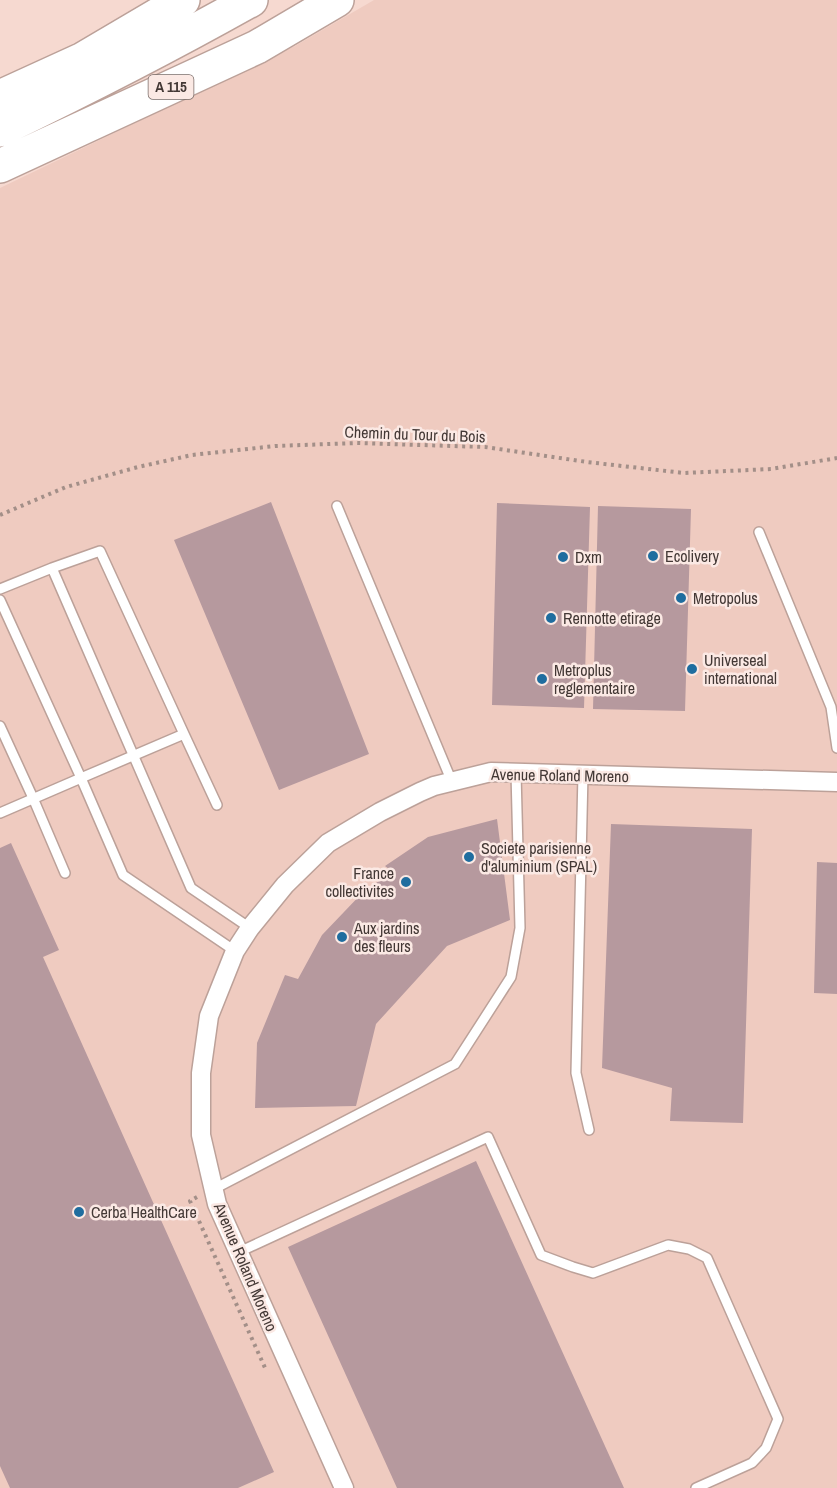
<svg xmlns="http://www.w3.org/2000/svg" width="837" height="1488" viewBox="0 0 837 1488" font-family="'Archivo Narrow',sans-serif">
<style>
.built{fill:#efcbc0}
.building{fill:#b6999e}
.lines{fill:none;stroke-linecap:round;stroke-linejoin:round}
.service-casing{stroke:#bca199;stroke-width:12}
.minor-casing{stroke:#bca199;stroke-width:21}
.motorway-casing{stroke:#bca199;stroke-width:36}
.path{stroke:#a38f88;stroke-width:4;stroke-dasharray:3 4.5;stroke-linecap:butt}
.service{stroke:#fff;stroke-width:9}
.minor{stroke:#fff;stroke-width:18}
.motorway{stroke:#fff;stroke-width:33}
.poi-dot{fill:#1f6d9f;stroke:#fbe9e4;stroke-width:2}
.labels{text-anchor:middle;stroke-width:5;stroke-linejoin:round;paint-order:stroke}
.shield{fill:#fbe9e4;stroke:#7a6d6a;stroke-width:1.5}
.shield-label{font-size:15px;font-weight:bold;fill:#433835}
.street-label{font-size:16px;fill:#433835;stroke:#fbe9e4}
.poi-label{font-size:16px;fill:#433835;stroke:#fbe9e4;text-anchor:start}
</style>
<rect width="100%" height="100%" fill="#f6d9d0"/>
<path class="built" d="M374,0h463v1488h-837v-1300l295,-142z"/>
<path class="building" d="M271,502l98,252 -90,36 -105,-250z
M497,503l93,4 -6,201 -92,-3z
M598,506l93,3 -6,202 -92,-2z
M497,819l13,101 -63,26 -71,78 -20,82 -101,2 2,-65 28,-68 13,4 24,-44 43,-45 28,-18 -8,-6 43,-29z
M611,824l141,5 -9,294 -73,-2 2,-33 -70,-20z
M11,843l48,107 -16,7 231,515 -36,16h-228l-10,-22v-618z
M817,862l20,1v131l-23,-1z
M476,1161l148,327h-227l-109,-241z"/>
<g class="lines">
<defs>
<path id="service" d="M337,506l115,276
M759,532l72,175 6,41
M0,589l52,-21 139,320 59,40
M0,600l81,178 103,-44 -84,-183 -48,17
M0,726l33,72 32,75
M184,734l33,71
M583,774l-7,299 13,57
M0,813l81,-35 42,97 112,76
M214,1189l241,-125 56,-87 9,-49 -4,-155
M239,1252l249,-115 53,118 32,12 20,6 75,-28 21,4 18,9 71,161 -12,29 -14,15 -56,25"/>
<path id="minor" d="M344,1488l-127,-284 -16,-69v-62l8,-57 26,-65 15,-23 35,-43 43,-42 52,-31 40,-20 14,-6 57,-14 346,10"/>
<path id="motorway" d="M0,97l83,-38 100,-59
M0,130c85,-41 169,-84 251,-130
M0,166l257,-119 80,-47"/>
</defs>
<use href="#service" class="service-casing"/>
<use href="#minor" class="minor-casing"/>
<use href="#motorway" class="motorway-casing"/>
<path class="path" d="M0,515l66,-28 72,-20 54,-12 83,-9 82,-3 128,4 102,15 97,11 87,-4 66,-11
M197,1197l-7,4 76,169"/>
<use href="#service" class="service"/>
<use href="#minor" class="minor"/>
<use href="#motorway" class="motorway"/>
</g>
<g class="poi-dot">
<circle cx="653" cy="556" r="6"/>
<circle cx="563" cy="557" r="6"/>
<circle cx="681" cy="598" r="6"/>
<circle cx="551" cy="618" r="6"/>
<circle cx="692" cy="669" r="6"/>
<circle cx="542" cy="679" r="6"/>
<circle cx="469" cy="857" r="6"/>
<circle cx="406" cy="882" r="6"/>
<circle cx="342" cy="937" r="6"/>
<circle cx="79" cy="1212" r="6"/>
</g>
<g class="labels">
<rect class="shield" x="148.5" y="75" width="45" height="24" rx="4.5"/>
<g class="shield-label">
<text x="171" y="92">A 115</text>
</g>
<g class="street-label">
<text transform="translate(415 434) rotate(2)" y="6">Chemin du Tour du Bois</text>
<text transform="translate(560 775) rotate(1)" y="6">Avenue Roland Moreno</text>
<text transform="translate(246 1267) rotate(67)" y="6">Avenue Roland Moreno</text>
</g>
<g class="poi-label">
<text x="665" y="562">Ecolivery</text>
<text x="575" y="563">Dxm</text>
<text x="693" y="604">Metropolus</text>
<text x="563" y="624">Rennotte etirage</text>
<text x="704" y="666">Universeal<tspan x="704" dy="18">international</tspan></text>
<text x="554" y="676">Metroplus<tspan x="554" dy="18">reglementaire</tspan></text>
<text x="481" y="854">Societe parisienne<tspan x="481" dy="18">d'aluminium (SPAL)</tspan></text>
<text x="394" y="879" text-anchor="end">France<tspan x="394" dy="18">collectivites</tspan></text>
<text x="354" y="934">Aux jardins<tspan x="354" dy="18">des fleurs</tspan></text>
<text x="91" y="1218">Cerba HealthCare</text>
</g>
</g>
</svg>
